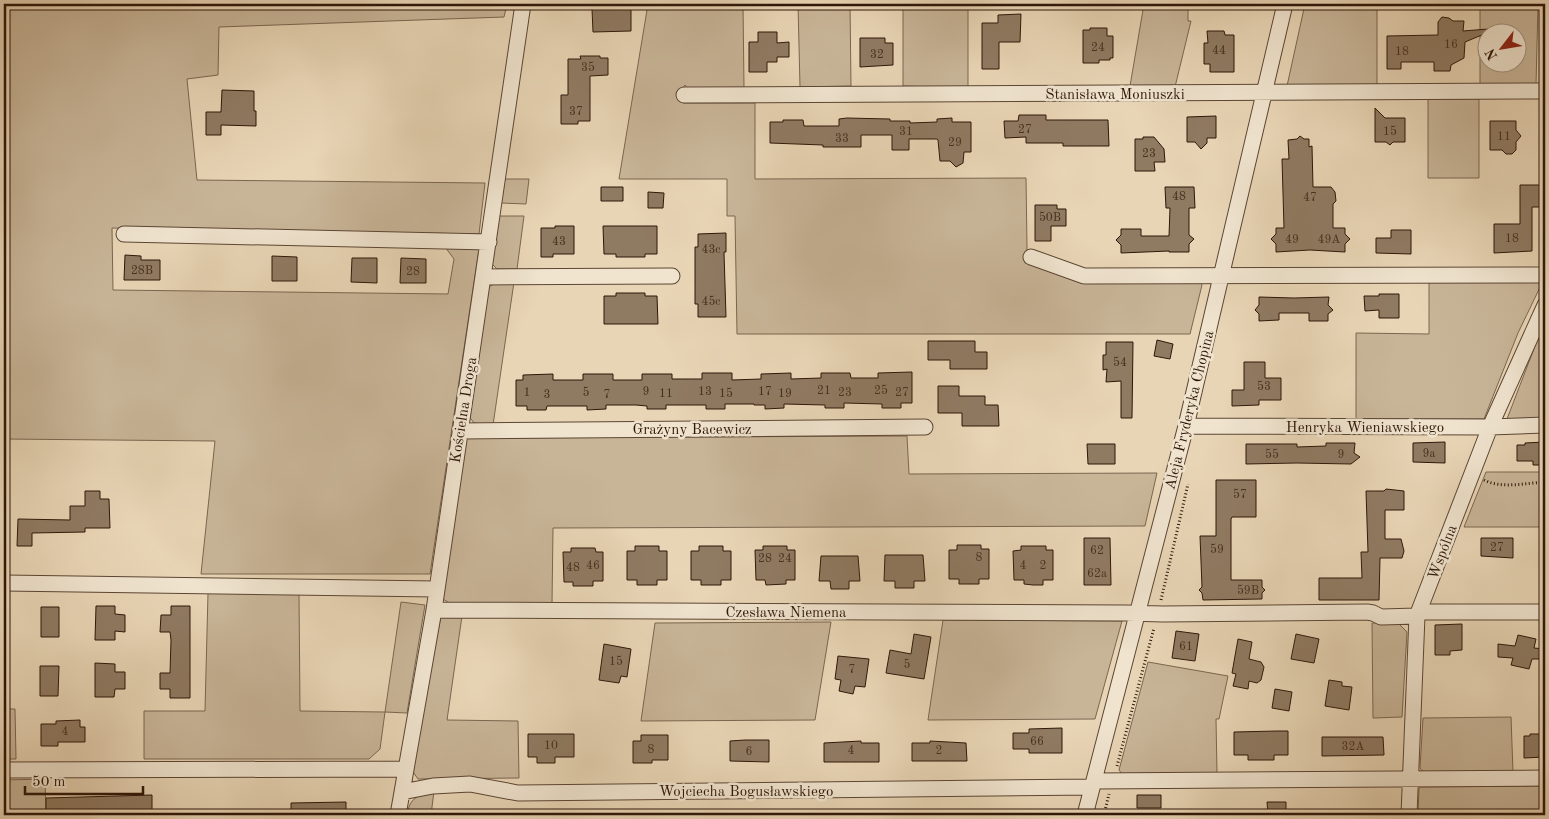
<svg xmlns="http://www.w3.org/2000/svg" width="1549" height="819" viewBox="0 0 1549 819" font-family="'Old Standard TT',serif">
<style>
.green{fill:#c8b598;stroke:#7b6650;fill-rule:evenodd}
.building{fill:#8f7a62;stroke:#2e1709}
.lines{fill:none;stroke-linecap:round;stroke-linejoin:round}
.minor-casing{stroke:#5c4634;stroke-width:17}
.path{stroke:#2e1709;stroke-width:3;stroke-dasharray:1 2.5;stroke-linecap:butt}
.minor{stroke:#f0e4cf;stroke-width:15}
.labels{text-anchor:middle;stroke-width:5;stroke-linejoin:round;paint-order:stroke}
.number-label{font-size:12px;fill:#46301f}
.street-label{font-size:15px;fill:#2e1709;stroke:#f0e4cf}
</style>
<rect width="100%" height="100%" fill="#e8d5b5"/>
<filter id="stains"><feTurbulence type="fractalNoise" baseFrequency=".004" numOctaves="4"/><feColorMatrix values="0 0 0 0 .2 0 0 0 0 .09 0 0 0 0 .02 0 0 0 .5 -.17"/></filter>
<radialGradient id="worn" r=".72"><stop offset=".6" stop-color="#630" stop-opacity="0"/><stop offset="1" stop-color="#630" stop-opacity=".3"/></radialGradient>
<path class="green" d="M4,4h503l-3,13 -285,10 -1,48 -31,4 10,101 288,3 -6,51 -367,-6 1,62 335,4 6,-35 -9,-12 34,2 -49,325h-229l14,-133 -211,-2v-292l3,-10 -3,-61z
M648,4h95l1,84h-57l-2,-3 -9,11 7,7h72v76l271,-1 1,70 -2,15 53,17h121l3,5 -12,49h-453l-2,-118h-8v-37h-108z
M798,4h52l1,82 -51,1z
M903,4h65v84l-65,-2z
M1144,4h44v17h3l-16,66 -45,-1z
M1305,4h72v82h-90z
M1480,4h58l-2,81h-56zM1486,32h30v30h-30z
M1428,99h51v79h-51z
M504,179h25l-3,25 -25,-1z
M498,216h26l-7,53h-20l-5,-5z
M1429,279h115l-26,54 -34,86h-128v-86l73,1z
M497,282h17l-21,143 -19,-2 -6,-8 21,-128z
M1540,333h5v86h-38z
M907,436l2,38 248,-1 -12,53 -592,2 -1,76h-101l-8,-5 22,-161z
M1486,472h59v55h-81z
M208,593l91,1 1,117 85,1 16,-110 24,3 -18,108 -22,-1 -5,37 -11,10h-225v-48h61z
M441,616h21l-15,104 71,1 1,57 -101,1 -5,-7 7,-52z
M943,620l179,1 -27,98 -167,1z
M831,622l-16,98 -174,1 14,-98z
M1397,622l10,10 -5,85 -29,1 -1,-95z
M1148,662l80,14 -9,43h-3l1,54 -94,2 -4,-5z
M4,709h11l1,50h-12z
M1511,717l2,55 -89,1 -4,-5 3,-50z
M45,779l1,36h-42v-35z
M1545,786v29h-127l1,-28z
M434,791l-3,24h-24c3,-18 10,-19 27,-24z"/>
<path class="building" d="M631,8v23l-38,1 -1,-23z
M1021,14l-1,28h-21v27h-17v-46h16v-8z
M1442,17l7,1 4,3h11l-1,10 25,-2 1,3 -24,10 -1,16 -13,7 -1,6h-16v-9h-33v7h-14v-33l51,-1v-13z
M1090,28h17v8h6v22h-3v2h-11v3h-16v-33h7z
M1207,31h17l1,4h9v37h-24v-8h-6v-21h4z
M758,32h19v11l12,-1v15h-12v5h-10v10h-18v-30h9z
M860,38h25v5h8v22l-33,2z
M580,56h20v2h8v17l-18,1v45h-12v3h-17v-29h7v-36h13z
M222,90l32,1v20h2v15l-35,-1v10h-15v-23h15z
M1375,108l10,10h20v24h-12l-3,3 -4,-3h-11z
M1019,115h27v5h62l1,26h-46v-3h-37v-6l-21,1 -1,-17h14z
M1216,116v22h-9v5l-6,6 -6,-7h-8v-25z
M847,118l43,1v2h20v2l27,-1v-3l15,-1v4h19v30h-7l-1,11 -7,4 -6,-6h-10l-2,-21 -1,-1h-28v11h-17v-15h-31v12h-38v-2l-53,-2v-21h13v-2h20l1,6h35v-7z
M1490,121h26v9l5,6 -5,6v8l-4,4h-6l-4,-4h-12z
M1300,136l4,3h5v8l3,-1 1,41h18l4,5 1,9 -3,3v24h12v6l5,5 -5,5v8l-35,-2 -34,2v-8l-5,-5 5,-5v-6h8l-2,-69h7l-1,-19 9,-1z
M1143,137h11l10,12 1,13h-11l1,9h-20v-32h8z
M1520,185h24v22h-12v44l-38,2v-29h26z
M601,187h22v14h-22z
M1165,187h29l1,21h-6v27l5,4 -5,5v8h-20v-1l-48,2v-8l-5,-5 5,-5v-6h20v7h28l1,-28h-4z
M648,192l16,1 -1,15h-15z
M1035,205h22v4h9v17h-15v15h-16z
M555,226h19v28h-21v3h-12v-29h14z
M603,226h54v28h-12v3h-29v-3h-12z
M1391,230h20v24l-35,-1v-15h15z
M726,233v19h-2l2,65h-28v-13h-3v-57h3v-13z
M125,255l16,1v4h19v20h-36z
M272,256l25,1v24h-25z
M352,258h25v25l-26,-1z
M401,258l25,1v24h-26z
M616,293h29v3h12l1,28h-54v-28h12z
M1379,294h20v24h-20v-8l-14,1 -1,-15h15z
M1259,297l35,1 35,-1 -1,8 5,5 -5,4v7h-19v-8h-30v7l-20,1v-7l-4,-4 4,-5z
M1157,340l16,4 -3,15 -16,-3z
M928,341h47v11h12v17h-37v-9h-22z
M1106,342h27l-1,76h-11v-37l-15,1 1,-13 -4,1v-15h3z
M1244,362h21v16h16v22h-22v5l-27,1v-16h12z
M912,372v31h-11v5h-19v-4l-38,-1v5h-19v-3l-41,-1v4l-19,1v-4h-11v-1h-29v5h-19v-4h-40v4h-19v-3l-11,-1h-30v4l-19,1v-4h-40l-1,4h-19v-4h-11v-26h7v-5l30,-1v6h30v-6h30v6h29v-6h30v5h30v-6h30v7l29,-1v-5l30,-1v6l30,-1v-5h29l1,5h27v-5z
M938,386h21v10h26v9h13l1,21h-37v-13h-24z
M1445,442v21l-32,-1v-19z
M1545,442v23h-12v-4h-16v-16h8v-2z
M1326,443h29l-1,10 6,4 -9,7 -54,-1 -51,1v-20h51v3l29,-1z
M1087,444h28v20h-27z
M1216,480h40v37h-24l-1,2v61h31v7l3,3 -3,3v6l-59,1 -1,-7 -3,-3 3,-3 -2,-51h16z
M1386,489l18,2v19h-19v29h16l3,12 -2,7h-22l-1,42h-60v-22h43l-1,-26h7l-2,-61h18z
M85,491h15v8h9l1,29h-25v4l-53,1v13h-15l1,-27 52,1v-14h15z
M1084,538h26l1,47h-27z
M1481,538h32v20l-32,-2z
M957,545h24v4h8v30h-10v5h-20v-5h-10v-29h8z
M635,546h24v5h8v29h-10v5h-20v-5h-10v-29h8z
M699,546h24v5h8v29h-10v5h-20v-5h-10v-29h8z
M763,546h24v4h8v30h-9v4l-20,1 -1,-5h-9l-1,-30h8z
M1021,546h25v4h7v30h-10v5h-10l-9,-1v-4h-10l-1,-29 8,-1z
M571,548h24l1,4h7v29h-10v5h-20v-4h-9l-1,-30h8z
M885,555h38l2,26h-11v7h-19v-7h-11z
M821,556h37l2,25h-11v8h-18l-1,-8h-11z
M96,606h19v8l10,1v17l-10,-1v9h-20z
M171,606h19v92h-20v-9h-10v-16h10l1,-33 -1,-8h-10l1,-17h10z
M41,607h18v30h-18z
M1462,624v26l-12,1v4h-15v-30z
M1176,631l23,3 -4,27 -23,-3z
M914,634l17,3 -7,42 -38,-6 4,-23 21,4z
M1296,634l23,5 -5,24 -23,-4z
M1518,635l18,4 -2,9 11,1v10h-13l-3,10 -18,-4 2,-7 -15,-1v-13l17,2z
M1238,639l14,3 -3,17 12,3 3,5 -3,13 -4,3 -8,-2 -1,8 -15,-3 3,-12 -4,-1z
M604,644l27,5 -4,28 -6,-1 -2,7 -20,-3z
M838,656l31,3 -4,28 -10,-1 -2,8 -14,-3 2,-11 -6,-1z
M95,663l20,1v8h10v17h-10l-1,8h-19z
M40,666h19l-1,30h-18z
M1329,680l13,2v4l10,1 -3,23 -24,-4z
M1275,689l17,3 -3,19 -17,-3z
M80,720v7h5v15h-27v4h-17v-22h15v-3z
M1062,728v25h-33v-4h-16v-16h16v-4z
M1278,731h10v24h-14v5h-26v-5h-14v-23z
M528,734h46v23h-19v6h-18v-6h-9z
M1530,734h15v23l-21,1v-22h6z
M641,735h27v25h-16v3h-19v-22h8z
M1322,737h61l1,18 -62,1z
M745,740h24v22l-39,-1v-20z
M861,741v2h18v19h-55v-19z
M930,741l36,2 1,18h-55v-18h18z
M152,795v20h-106v-17z
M1137,795h24v13h-24z
M346,802v13h-55v-12z
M1267,802h19v13h-18z"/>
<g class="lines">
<defs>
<path id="minor" d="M684,95l861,-4
M124,234l365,8
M1031,257l53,19 461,-1
M483,277l189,-1
M1186,426l304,1 55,-2
M460,431l465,-4
M4,583l432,6
M434,610l692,3 37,1 204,-2 6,1 8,4 36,-1
M1419,612h126
M4,770l401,-1
M1094,781l451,-3
M402,792l31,-6 37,-2 48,9 574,-6
M398,815l36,-205 89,-606
M1085,815l101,-389 99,-422
M1409,815l8,-199 73,-189 55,-122"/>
</defs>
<use href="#minor" class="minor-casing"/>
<path class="path" d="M1484,480c17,9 42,3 61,2
M1161,600l27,-116
M1117,766l37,-138
M1104,815l5,-21"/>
<use href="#minor" class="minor"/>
</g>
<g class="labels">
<g class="number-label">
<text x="1451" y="48">16</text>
<text x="1098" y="51">24</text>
<text x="1219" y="54">44</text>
<text x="1402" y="55">18</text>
<text x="877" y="58">32</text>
<text x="588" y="71">35</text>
<text x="576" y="115">37</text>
<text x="1025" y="133">27</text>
<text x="906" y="135">31</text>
<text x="1390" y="135">15</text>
<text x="1504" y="140">11</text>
<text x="842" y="142">33</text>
<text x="955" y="146">29</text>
<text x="1149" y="157">23</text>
<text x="1179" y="200">48</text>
<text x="1310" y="201">47</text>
<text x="1050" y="221">50B</text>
<text x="1512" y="242">18</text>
<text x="1292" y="243">49</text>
<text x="1329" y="243">49A</text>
<text x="559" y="245">43</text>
<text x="711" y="253">43c</text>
<text x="142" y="274">28B</text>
<text x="413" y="275">28</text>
<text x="711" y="305">45c</text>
<text x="1120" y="366">54</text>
<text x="1264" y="390">53</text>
<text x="824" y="394">21</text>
<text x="881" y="394">25</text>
<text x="646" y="395">9</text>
<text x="705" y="395">13</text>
<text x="765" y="395">17</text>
<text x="527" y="396">1</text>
<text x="586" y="396">5</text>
<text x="845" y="396">23</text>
<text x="902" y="396">27</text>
<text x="666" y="397">11</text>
<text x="726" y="397">15</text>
<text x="785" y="397">19</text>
<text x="547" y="398">3</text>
<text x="607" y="398">7</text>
<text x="1429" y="457">9a</text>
<text x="1272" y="458">55</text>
<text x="1341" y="458">9</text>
<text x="1240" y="498">57</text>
<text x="1497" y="551">27</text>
<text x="1217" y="553">59</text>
<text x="1097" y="554">62</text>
<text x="979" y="561">8</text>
<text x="765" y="562">28</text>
<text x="785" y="562">24</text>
<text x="593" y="569">46</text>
<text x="1023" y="569">4</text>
<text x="1043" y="569">2</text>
<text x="573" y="571">48</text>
<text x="1097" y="577">62a</text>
<text x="1248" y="594">59B</text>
<text x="1186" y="650">61</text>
<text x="616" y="665">15</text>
<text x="907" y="668">5</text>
<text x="852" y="673">7</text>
<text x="65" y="735">4</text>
<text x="1037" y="745">66</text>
<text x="551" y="749">10</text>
<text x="1353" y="750">32A</text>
<text x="651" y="753">8</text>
<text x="851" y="754">4</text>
<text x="939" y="754">2</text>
<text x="749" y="755">6</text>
</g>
<g class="street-label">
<text x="1115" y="99">Stanisława Moniuszki</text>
<text transform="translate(463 410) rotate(-81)" y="5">Kościelna Droga</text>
<text transform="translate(1189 410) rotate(-76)" y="5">Aleja Fryderyka Chopina</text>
<text x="1365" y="432">Henryka Wieniawskiego</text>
<text x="692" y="434">Grażyny Bacewicz</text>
<text transform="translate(1442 552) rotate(-69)" y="5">Wspólna</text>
<text x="786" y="617">Czesława Niemena</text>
<text x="746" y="796">Wojciecha Bogusławskiego</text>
</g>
</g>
<rect width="1549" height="819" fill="none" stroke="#e8d5b5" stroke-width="20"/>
<rect x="5" y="5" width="1539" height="809" fill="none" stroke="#2e1709" stroke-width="2.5"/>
<rect x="10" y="10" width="1529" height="799" fill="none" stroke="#2e1709"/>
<g transform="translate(1502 48) rotate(239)"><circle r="24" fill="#f0e4cf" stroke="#a29280"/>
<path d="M0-4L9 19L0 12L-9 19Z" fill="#8f2418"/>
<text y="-8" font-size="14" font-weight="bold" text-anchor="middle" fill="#2e1709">N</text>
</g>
<path d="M25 786v8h118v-8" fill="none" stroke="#2e1709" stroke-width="2.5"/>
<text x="32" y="786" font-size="15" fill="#2e1709" stroke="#f0e4cf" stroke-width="4" paint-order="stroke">50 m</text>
<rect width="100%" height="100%" filter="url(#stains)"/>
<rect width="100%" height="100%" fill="url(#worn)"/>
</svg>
